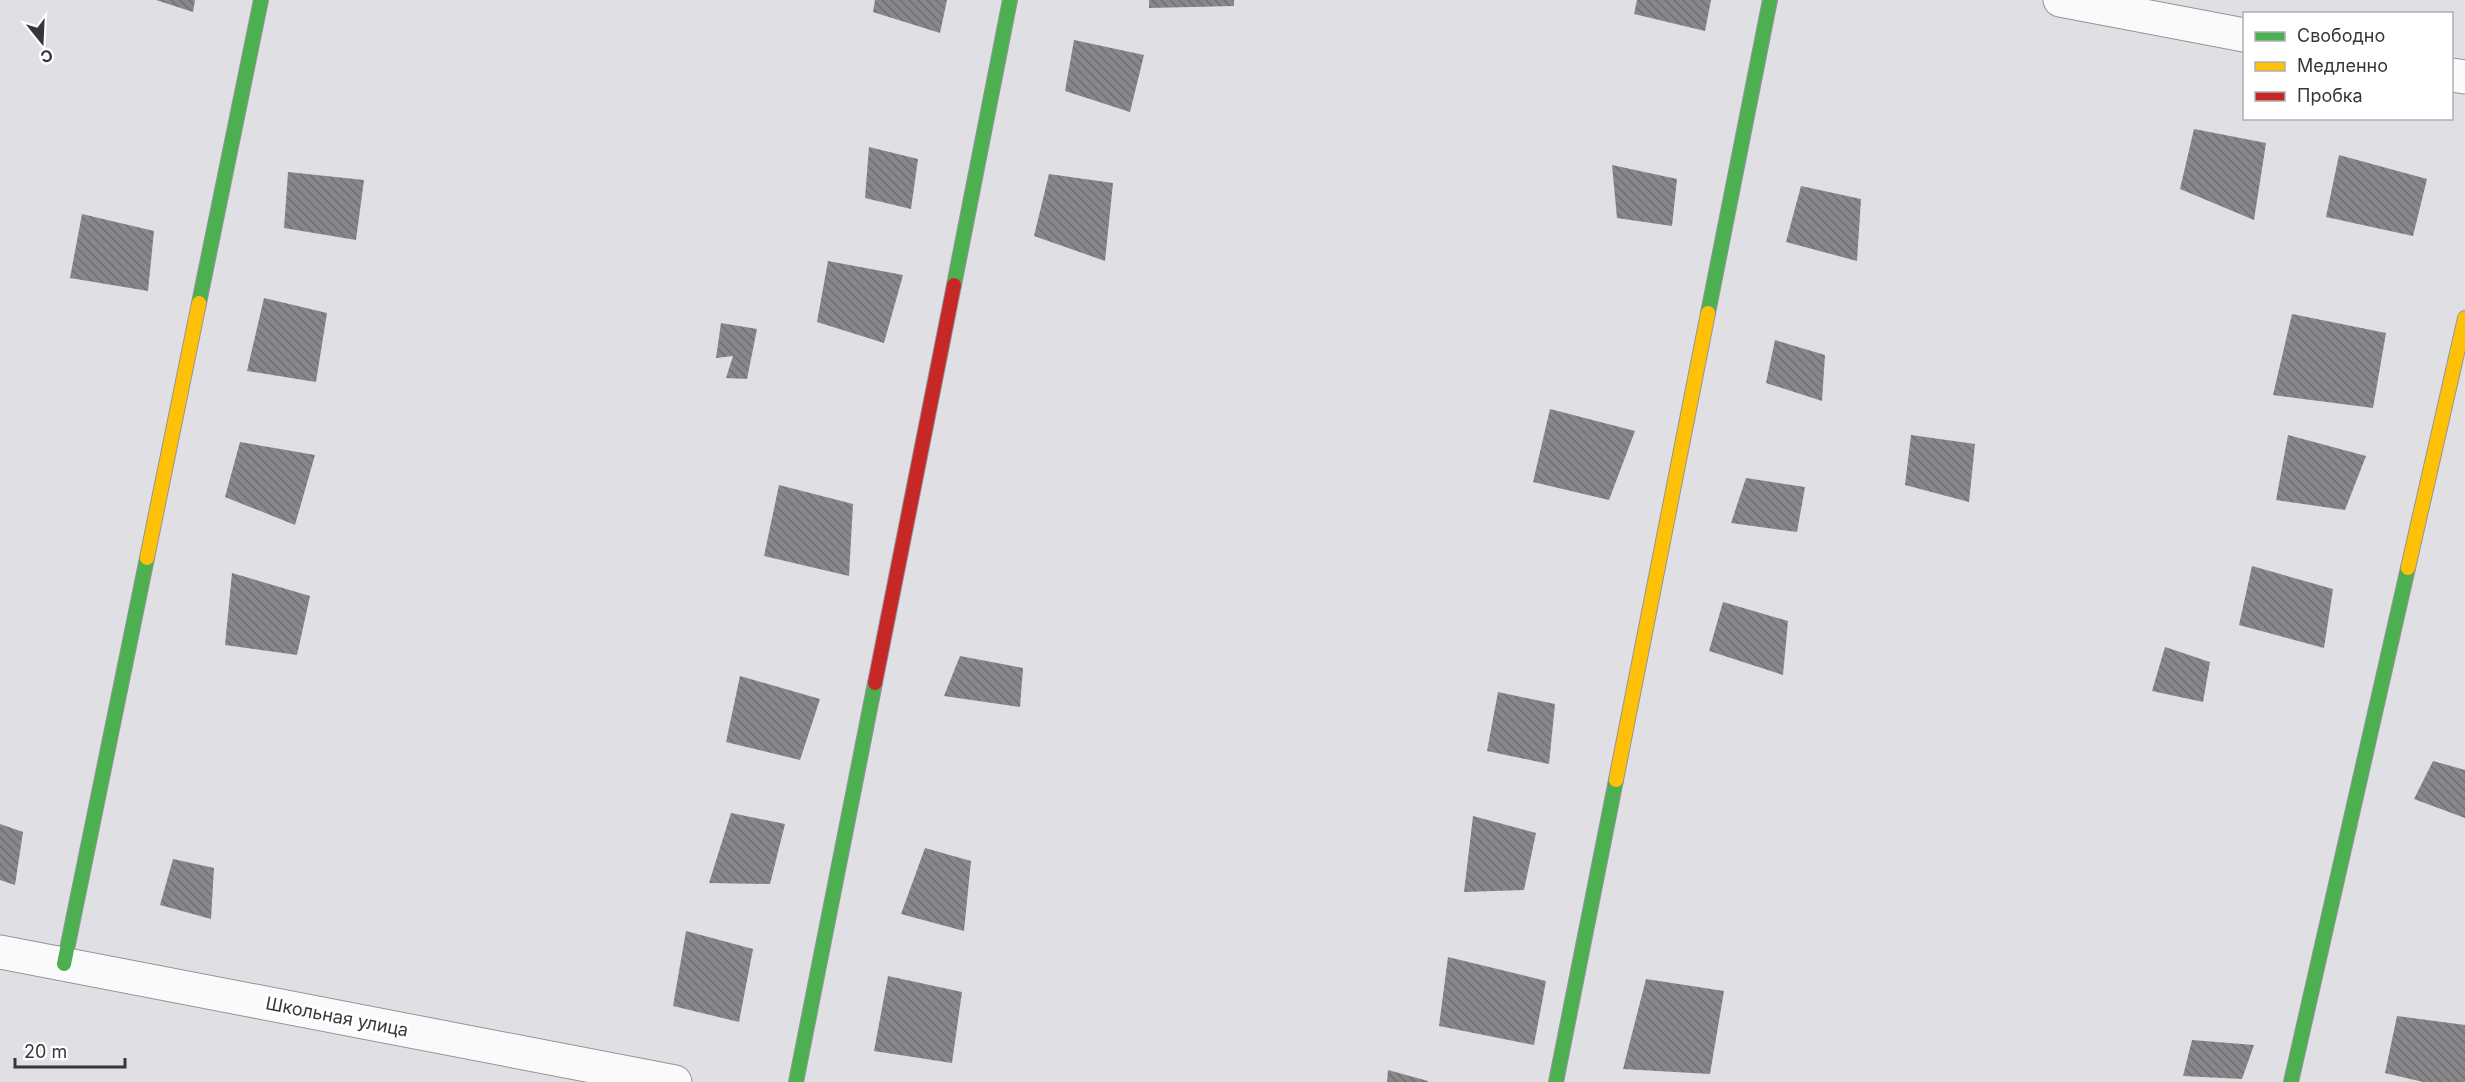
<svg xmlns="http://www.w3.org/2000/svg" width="2465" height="1082" viewBox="0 0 2465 1082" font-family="Inter,sans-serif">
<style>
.building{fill:url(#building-back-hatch)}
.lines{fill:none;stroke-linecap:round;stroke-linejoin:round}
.street-casing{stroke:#949599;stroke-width:35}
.fast-casing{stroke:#949599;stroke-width:16}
.slow-casing{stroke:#949599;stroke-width:16}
.jam-casing{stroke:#949599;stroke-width:16}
.street{stroke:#fafafb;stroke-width:33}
.fast{stroke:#4caf50;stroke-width:14}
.slow{stroke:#ffc107;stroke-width:14}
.jam{stroke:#c62828;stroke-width:14}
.labels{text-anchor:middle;stroke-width:6;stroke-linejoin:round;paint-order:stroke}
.street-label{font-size:18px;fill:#36373b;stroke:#fff}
</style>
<defs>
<pattern id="building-back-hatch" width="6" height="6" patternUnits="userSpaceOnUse" patternTransform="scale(1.5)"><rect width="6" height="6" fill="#88888b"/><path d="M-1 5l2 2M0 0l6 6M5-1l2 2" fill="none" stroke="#707073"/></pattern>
</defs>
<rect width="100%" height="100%" fill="#dfdfe4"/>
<path class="building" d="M156,0h39l-2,12z
M875,0h72l-7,33 -67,-21z
M1149,0h85v6l-85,2z
M1637,0h74l-6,31 -71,-17z
M1074,40l70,15 -14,57 -65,-21z
M2194,129l72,14 -12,77 -74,-31z
M869,147l49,12 -7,50 -46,-11z
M2339,155l88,24 -14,57 -87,-19z
M1612,165l65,14 -5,47 -55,-8z
M288,172l76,8 -8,60 -72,-12z
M1049,174l64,9 -8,78 -71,-25z
M1801,186l60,13 -4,62 -71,-19z
M82,214l72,17 -6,60 -78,-13z
M828,261l75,14 -19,68 -67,-21z
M264,298l63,15 -11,69 -69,-11z
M2292,314l94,19 -13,75 -100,-13z
M721,323l36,6 -10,50 -21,-1 7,-22 -17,2z
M1775,340l50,15 -3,46 -56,-18z
M1550,409l85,22 -26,69 -76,-18z
M1911,435l64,9 -6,58 -64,-17z
M2288,435l78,21 -21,54 -69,-10z
M240,442l75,13 -20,70 -70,-28z
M1746,478l59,9 -8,45 -66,-9z
M779,485l74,19 -4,72 -85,-20z
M2252,566l81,23 -9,59 -85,-23z
M232,573l78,23 -13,59 -72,-10z
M1723,602l65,19 -5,54 -74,-24z
M2165,647l45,15 -7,40 -51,-11z
M960,656l63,12 -3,39 -76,-11z
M740,676l80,23 -20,61 -74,-18z
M1498,692l57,12 -6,60 -62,-13z
M2433,761l32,9v48l-51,-19z
M731,813l54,11 -15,60 -61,-1z
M1473,816l63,17 -12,57 -60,2z
M0,824l23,8 -8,53 -15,-5z
M925,848l46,13 -7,70 -63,-17z
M173,859l41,9 -3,51 -51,-14z
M686,931l67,18 -14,73 -66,-16z
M1448,957l98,24 -12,64 -95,-19z
M888,976l74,16 -10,71 -78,-12z
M1646,979l78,12 -14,83 -87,-5z
M2397,1016l68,9v57h-42l-38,-9z
M2192,1040l62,5 -12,34 -59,-3z
M1388,1070l40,11v1h-41z"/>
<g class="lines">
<defs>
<path id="street" d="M2060,0l184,35
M2452,75l13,2
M0,952l675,130"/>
<path id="fast" d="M954,285l56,-285
M199,303l62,-303
M1708,313l62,-313
M64,964l83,-406
M796,1082l79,-399
M1556,1082l60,-302
M2291,1082l117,-514"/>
<path id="slow" d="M147,558l52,-255
M2408,568l57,-250
M1616,780l92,-467"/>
<path id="jam" d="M875,683l79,-398"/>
</defs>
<use href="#street" class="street-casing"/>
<use href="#fast" class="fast-casing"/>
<use href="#slow" class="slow-casing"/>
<use href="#jam" class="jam-casing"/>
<use href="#street" class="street"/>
<use href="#fast" class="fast"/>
<use href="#slow" class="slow"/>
<use href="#jam" class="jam"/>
</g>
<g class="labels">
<g class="street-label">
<text transform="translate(337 1017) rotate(11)" y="6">Школьная улица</text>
</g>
</g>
<rect x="2243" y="12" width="210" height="108" fill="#ffffff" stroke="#afafb1" stroke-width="1.5"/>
<rect x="2255" y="32" width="30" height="9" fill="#4caf50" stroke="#afafb1" stroke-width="1.5"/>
<text x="2297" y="42" font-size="18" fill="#36373b">Свободно</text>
<rect x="2255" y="62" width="30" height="9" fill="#ffc107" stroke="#afafb1" stroke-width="1.5"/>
<text x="2297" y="72" font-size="18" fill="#36373b">Медленно</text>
<rect x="2255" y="92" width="30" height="9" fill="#c62828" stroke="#afafb1" stroke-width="1.5"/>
<text x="2297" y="102" font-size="18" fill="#36373b">Пробка</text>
<g transform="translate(42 42) rotate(162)" stroke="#ffffff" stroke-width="4.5" paint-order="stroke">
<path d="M0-4.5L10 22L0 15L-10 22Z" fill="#36373b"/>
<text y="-9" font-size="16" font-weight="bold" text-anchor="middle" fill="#36373b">С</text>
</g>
<path d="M15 1058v9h110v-9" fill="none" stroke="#36373b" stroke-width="3"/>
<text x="24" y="1058" font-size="18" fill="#36373b" stroke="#ffffff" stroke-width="4.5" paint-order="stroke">20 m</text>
</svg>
